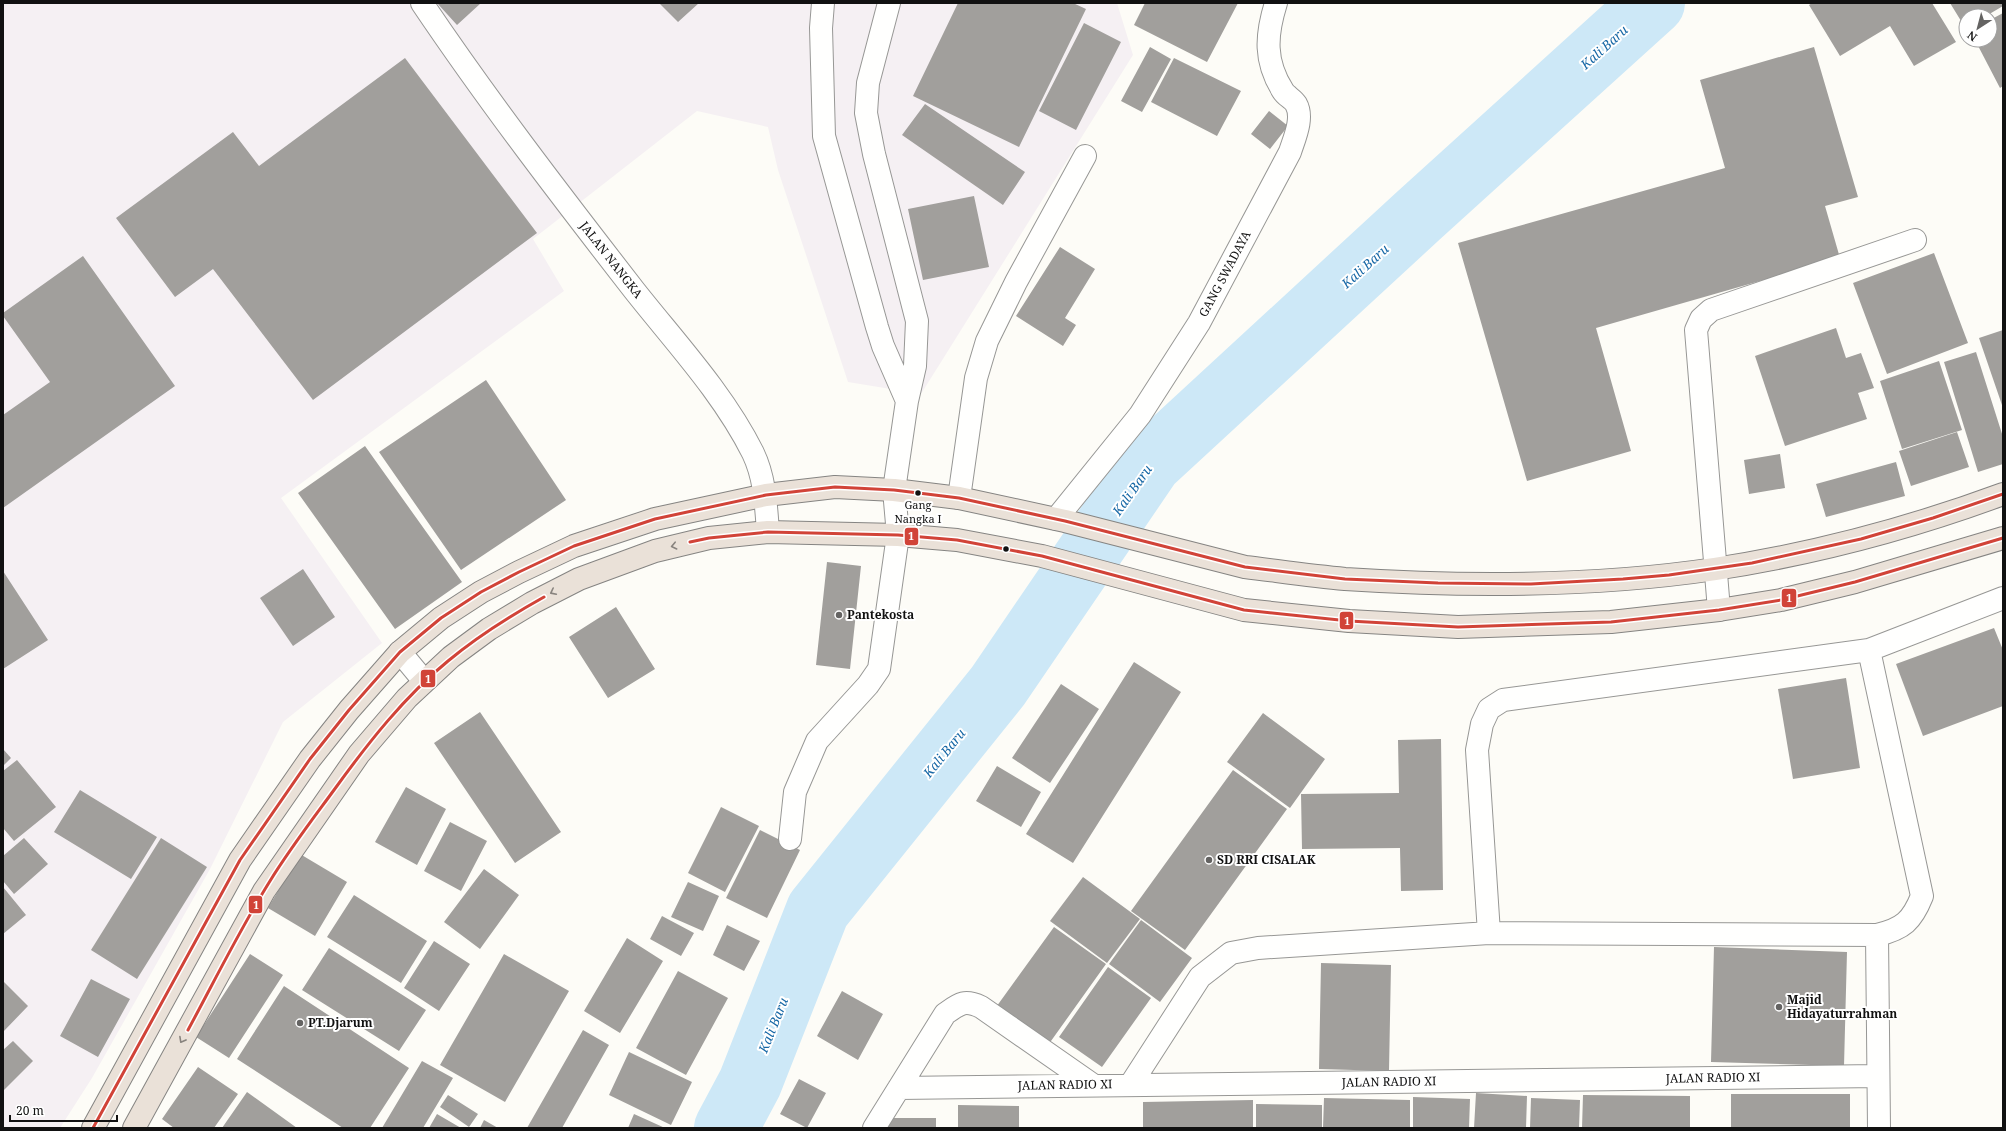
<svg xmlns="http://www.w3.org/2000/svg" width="2006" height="1131" viewBox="0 0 2006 1131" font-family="'Noto Serif',serif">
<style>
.industrial{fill:#f5f0f3}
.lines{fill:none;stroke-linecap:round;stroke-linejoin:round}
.river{stroke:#cde8f7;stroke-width:64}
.building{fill:#a19f9c}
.minor-casing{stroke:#979795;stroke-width:24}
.highway-casing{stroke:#858482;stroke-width:24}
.minor{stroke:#fffffe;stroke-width:22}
.highway{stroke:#eae1d8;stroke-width:22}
.bus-1-casing{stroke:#fff;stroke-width:6}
.bus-1{stroke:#d14338;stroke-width:3}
.oneway{stroke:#88837e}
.bus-dot{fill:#111;stroke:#fff;stroke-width:1.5}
.poi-dot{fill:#646362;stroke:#fff;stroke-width:1.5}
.labels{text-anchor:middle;stroke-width:4;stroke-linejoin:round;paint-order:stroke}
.bus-label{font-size:11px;fill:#111;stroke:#fff}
.street-label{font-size:12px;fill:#111;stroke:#fff}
.poi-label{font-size:12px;font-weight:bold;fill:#111;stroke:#fff;text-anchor:start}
.water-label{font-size:13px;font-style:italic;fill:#1768a6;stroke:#fff}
.line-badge{stroke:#fff;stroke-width:1.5}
.badge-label{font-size:11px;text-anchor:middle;font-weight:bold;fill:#fff}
</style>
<rect width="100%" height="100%" fill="#fdfcf7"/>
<path class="industrial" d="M3,3h1114l16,52 -212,339 -73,-12 -70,-212 -10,-43 -71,-16 -164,128 31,52 -283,207 101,145 -99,79 -73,147 -118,209 -32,50h-57z"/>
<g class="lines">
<path class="river" d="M726,1128l24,-45 68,-173 180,-224 152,-223 268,-247 235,-213"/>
</g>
<path class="building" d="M437,3h44l-24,22z
M659,3h40l-21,19z
M958,3h115l13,6 -67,138 -106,-51z
M1145,3h93l-31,59 -73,-37z
M1812,3h120l24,39 -42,24 -24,-40 -50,30 -31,-51z
M1950,3h53v3l-17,10h-20v13z
M2003,13v73l-3,2 -25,-48h15v-20z
M1084,23l37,19 -45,88 -37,-19z
M1150,47l21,12 -29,53 -21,-11z
M1814,47l44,150 -33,9 15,52 -244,70 35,123 -104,30 -69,-238 267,-75 -25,-88z
M405,58l132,175 -224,167 -100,-131 -38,28 -59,-79 117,-86 26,34z
M1174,58l67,33 -24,45 -66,-34z
M925,104l100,68 -22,33 -101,-70z
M1269,111l19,15 -18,23 -19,-15z
M974,196l15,71 -66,13 -15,-71z
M1060,247l35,22 -30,49 11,7 -13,21 -47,-30z
M1934,253l34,90 -81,31 -34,-91z
M83,256l92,130 -172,122v-93l47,-33 -47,-66v-3z
M1836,328l10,30 15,-5 13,35 -16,5 9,26 -82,27 -30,-90z
M2003,330v78l-24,-70z
M1976,352l27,85v27l-25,8 -34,-110z
M1939,361l23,69 -60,19 -22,-68z
M486,380l80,120 -105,70 -82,-118z
M1957,432l12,35 -58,19 -12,-35z
M365,446l97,136 -67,47 -97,-136z
M1780,454l5,34 -36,6 -5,-34z
M1896,462l9,34 -79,21 -10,-33z
M827,562l34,4 -11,103 -34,-4z
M303,569l32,48 -42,29 -33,-48z
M3,571l45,69 -45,29z
M616,607l39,62 -47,29 -39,-61z
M1994,628l9,22v56l-80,30 -27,-72z
M1134,662l47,30 -108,171 -47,-29z
M1846,678l14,90 -67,11 -15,-90z
M1061,684l38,25 -49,74 -38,-25z
M480,712l81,120 -46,31 -81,-120z
M1263,713l62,46 -35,49 -63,-46z
M1441,739l2,151 -42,1 -1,-43 -98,1 -1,-55 98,-1 -1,-53z
M3,749l8,9 -8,8z
M17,760l39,47 -42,34 -11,-13v-57z
M997,766l44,26 -20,35 -45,-26z
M1233,770l54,39 -102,141 -54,-39z
M406,787l40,22 -29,56 -42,-23z
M80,790l77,47 -26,42 -77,-47z
M721,807l38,19 -34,66 -37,-19z
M450,822l37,19 -26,50 -37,-20z
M760,830l40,20 -33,68 -41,-20z
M24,838l24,26 -34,30 -11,-13v-25z
M161,838l46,29 -70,112 -46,-29z
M300,854l47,28 -32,54 -47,-28z
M484,869l35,26 -39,54 -36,-27z
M1083,877l57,42 -33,44 -57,-42z
M688,882l31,14 -16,35 -32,-14z
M3,887l23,28 -23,19z
M354,895l73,46 -26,42 -74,-46z
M662,916l32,17 -13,23 -31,-17z
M1141,920l51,38 -32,44 -51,-38z
M727,925l33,16 -16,30 -31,-16z
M1054,927l52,37 -60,84 -52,-38z
M627,938l36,23 -43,72 -36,-22z
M434,941l36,23 -31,47 -35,-23z
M1714,947l133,5 -3,114 -133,-4z
M329,948l97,62 -27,41 -97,-61z
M250,954l33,21 -54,83 -33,-21z
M504,954l65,37 -64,111 -65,-37z
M1321,963l70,2 -2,106 -70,-2z
M1108,967l43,31 -49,69 -43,-30z
M678,971l50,27 -42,77 -50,-27z
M91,979l39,20 -32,58 -38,-21z
M3,981l25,25 -25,26z
M284,986l125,82 -39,60h-27l-106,-69z
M842,991l41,23 -25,46 -41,-24z
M583,1030l26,15 -47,83h-35z
M13,1041l20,20 -30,30v-41z
M629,1052l63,30 -21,43 -62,-30z
M422,1061l31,17 -30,50h-41z
M198,1067l40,27 -24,34h-40l-12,-9z
M799,1079l27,14 -19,35 -27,-14z
M247,1092l50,36h-75z
M1476,1093l51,3 -1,32h-52z
M1731,1094h119v34h-119z
M448,1095l30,19 -9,13 -29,-20z
M1583,1095l107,1v32h-108z
M1413,1097l57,2 -1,29h-56z
M1324,1098l86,2v28h-87z
M1531,1098l49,2 -1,28h-49z
M1253,1100v28h-110v-26z
M1256,1104l66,1v23h-66z
M958,1105l61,1v22h-61z
M437,1114l24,14h-32z
M634,1114l31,14h-37z
M881,1118h55v10h-54z
M484,1120l14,8h-18z"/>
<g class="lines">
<defs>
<path id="minor" d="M422,3c66,98 139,193 212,287 41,52 89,103 119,163 12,25 13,52 15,79
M823,3l-2,25 3,108 53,191 6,19 24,55
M959,498l17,-120 11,-37 29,-59 69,-126
M1056,519l84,-104 59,-92 91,-171c4,-13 14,-34 6,-48 -3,-5 -10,-8 -13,-13 -19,-30 -17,-56 -7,-88
M1719,610l-23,-280 5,-11 10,-9 204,-70
M400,652l24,29
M790,839l5,-47 22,-51 51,-56 11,-16 19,-134 -4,-45 13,-89 8,-35 2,-45 -43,-167 -8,-41 2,-30 21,-80
M1489,933l-12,-183 5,-26 7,-15 14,-9 366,-50 134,-52
M1877,935l2,193
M1131,1084l69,-107 31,-24 27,-5 231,-15 388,2c26,-6 35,-14 45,-39l-53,-246
M899,1088l979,-12
M874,1128l71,-114c14,-10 19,-15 36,-7l112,78"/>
<path id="highway" d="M93,1128l147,-268 70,-101 39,-49 51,-58 41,-34 40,-26 38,-20 55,-26 81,-27 111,-24 69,-8 59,3 65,8 106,23 180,46c33,4 67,9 100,12 123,8 249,8 370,-10 98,-15 196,-41 288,-75
M134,1128l130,-237 95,-137 48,-56 44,-41 38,-28 43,-26 47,-24 76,-28 54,-13 59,-6 130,3 59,5 85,16 202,54 105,11 109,6 153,-5 108,-12 62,-10 74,-18 148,-44"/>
</defs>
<use href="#minor" class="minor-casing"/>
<use href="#highway" class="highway-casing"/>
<use href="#minor" class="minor"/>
<use href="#highway" class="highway"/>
<defs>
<path id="bus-1" d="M690,542l19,-4 59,-6 130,3 59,5 85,16 202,54 105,11 109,6 153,-5 108,-12 62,-10 74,-18 148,-44
M188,1030c27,-50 52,-101 82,-149 19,-31 42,-61 64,-91 34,-47 70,-93 114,-129 30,-25 62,-45 96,-64
M93,1128l147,-268 70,-101 39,-49 51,-58 41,-34 40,-26 38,-20 55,-26 81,-27 111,-24 69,-8 59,3 65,8 106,23 180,46 100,12 93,4 93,1 92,-5 46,-4 83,-12 109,-24 72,-21 70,-24"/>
</defs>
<use href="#bus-1" class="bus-1-casing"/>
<use href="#bus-1" class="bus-1"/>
</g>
<defs><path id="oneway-chevron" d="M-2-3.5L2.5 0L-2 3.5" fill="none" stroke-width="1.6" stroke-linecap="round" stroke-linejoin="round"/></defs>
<g class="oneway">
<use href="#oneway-chevron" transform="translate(674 546) rotate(167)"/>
<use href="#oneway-chevron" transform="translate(553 592) rotate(153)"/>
<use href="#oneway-chevron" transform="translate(182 1040) rotate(119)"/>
</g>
<g class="bus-dot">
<circle cx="918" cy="493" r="3.5"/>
<circle cx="1006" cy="549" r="3.5"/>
</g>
<g class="poi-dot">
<circle cx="839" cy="615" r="4"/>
<circle cx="1209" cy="860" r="4"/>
<circle cx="1779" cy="1007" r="4"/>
<circle cx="300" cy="1023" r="4"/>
</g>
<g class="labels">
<g class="bus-label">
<text x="918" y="509">Gang<tspan x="918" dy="14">Nangka I</tspan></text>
</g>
<g class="street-label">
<text transform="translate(611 260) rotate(52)" y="4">JALAN NANGKA</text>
<text transform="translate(1225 274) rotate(-62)" y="4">GANG SWADAYA</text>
<text transform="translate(1713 1078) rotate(-1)" y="4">JALAN RADIO XI</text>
<text transform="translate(1389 1082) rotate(-1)" y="4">JALAN RADIO XI</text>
<text transform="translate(1065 1085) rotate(-1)" y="4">JALAN RADIO XI</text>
</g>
<g class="poi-label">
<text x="847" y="619">Pantekosta</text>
<text x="1217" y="864">SD RRI CISALAK</text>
<text x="1787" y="1004">Majid<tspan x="1787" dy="14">Hidayaturrahman</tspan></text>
<text x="308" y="1027">PT.Djarum</text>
</g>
<g class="water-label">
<text transform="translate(1604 47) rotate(-42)" y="5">Kali Baru</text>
<text transform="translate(1365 266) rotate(-42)" y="5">Kali Baru</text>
<text transform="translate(1132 490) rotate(-55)" y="5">Kali Baru</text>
<text transform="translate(944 753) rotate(-51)" y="5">Kali Baru</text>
<text transform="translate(773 1025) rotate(-68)" y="5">Kali Baru</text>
</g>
</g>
<g class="line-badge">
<rect x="904" y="527" width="15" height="19" rx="4" fill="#d14338"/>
<rect x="1781" y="588" width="16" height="20" rx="4" fill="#d14338"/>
<rect x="1339" y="611" width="15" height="19" rx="4" fill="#d14338"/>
<rect x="420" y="669" width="16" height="19" rx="4" fill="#d14338"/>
<rect x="248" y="895" width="15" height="19" rx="4" fill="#d14338"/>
</g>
<g class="badge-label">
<text x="911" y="540">1</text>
<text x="1789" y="602">1</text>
<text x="1347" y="625">1</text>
<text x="428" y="683">1</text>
<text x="256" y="909">1</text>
</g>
<rect width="2006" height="1131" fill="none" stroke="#111111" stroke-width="8"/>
<g transform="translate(1978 28) rotate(216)"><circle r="19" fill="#ffffff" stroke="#a0a0a0"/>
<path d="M0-3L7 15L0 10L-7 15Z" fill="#646362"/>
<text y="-6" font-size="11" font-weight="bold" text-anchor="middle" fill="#111111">N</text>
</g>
<path d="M10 1115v6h107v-6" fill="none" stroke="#111111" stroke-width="2"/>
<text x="16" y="1115" font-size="12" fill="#111111" stroke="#ffffff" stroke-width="3" paint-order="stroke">20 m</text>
</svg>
